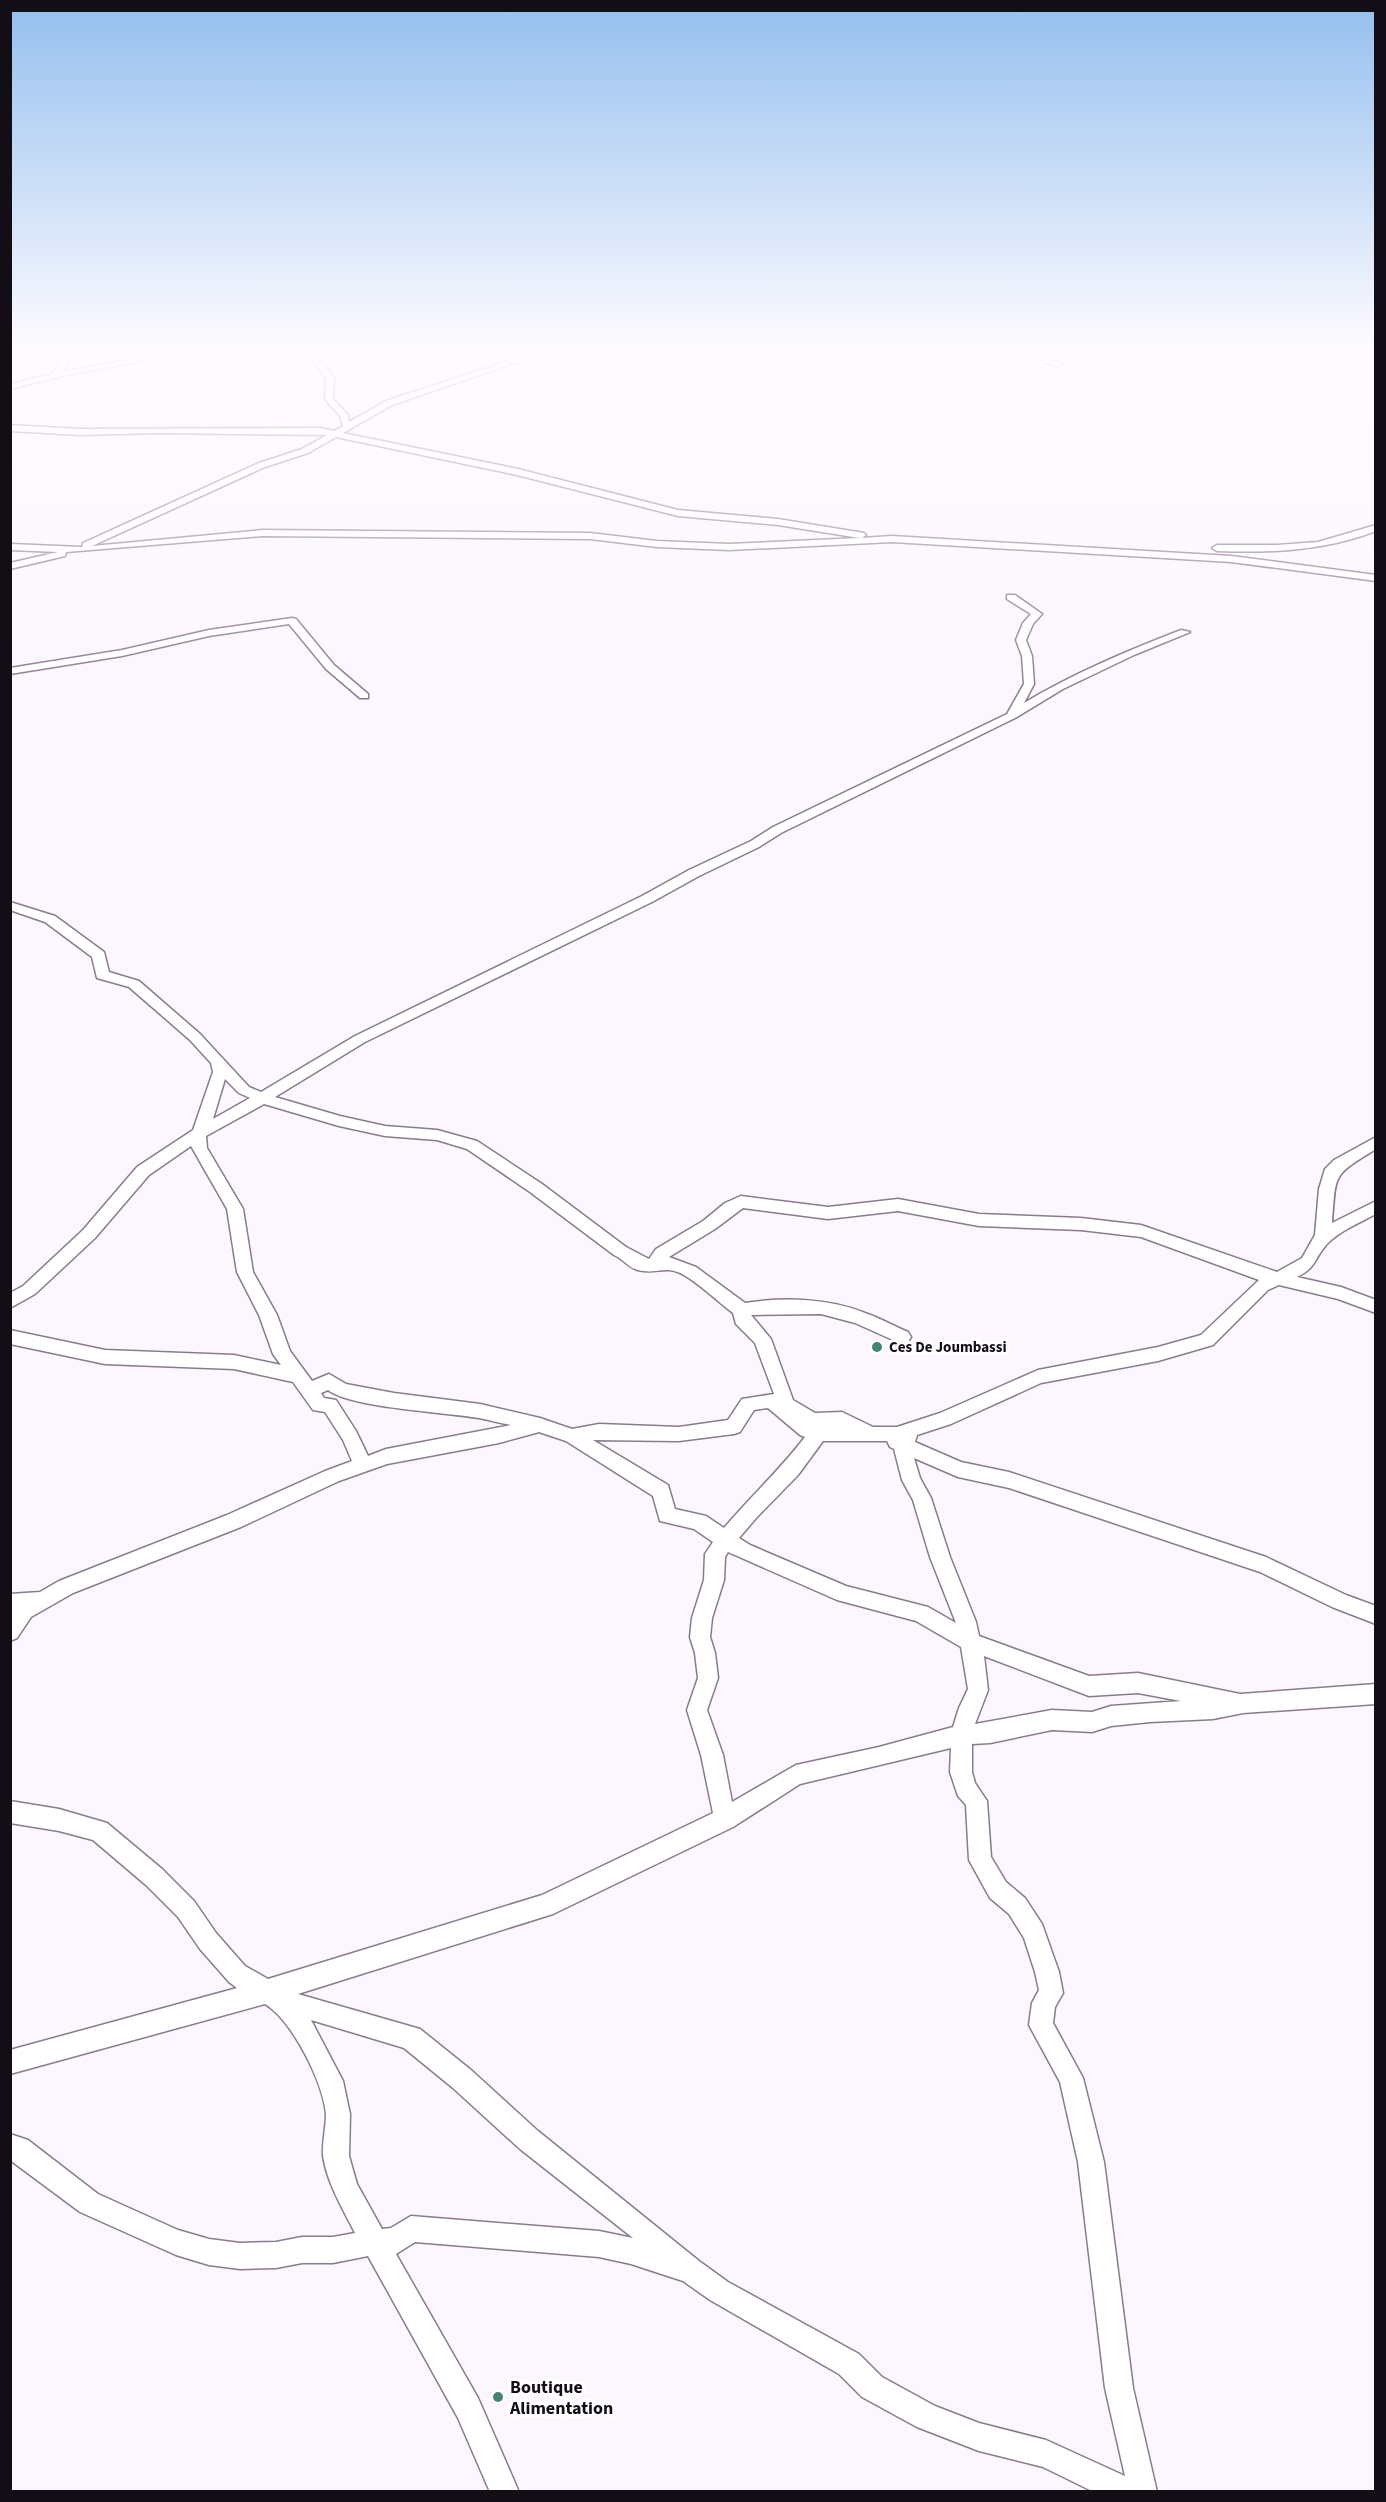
<svg xmlns="http://www.w3.org/2000/svg" width="1386" height="2502" viewBox="0 0 1386 2502" font-family="'Source Sans 3',sans-serif">
<style>
.lines{fill:none;stroke-linecap:round;stroke-linejoin:round}
.minor-casing{stroke:#887b8d;stroke-width:3}
.minor{fill:#fff;fill-rule:evenodd}
.poi-dot{fill:#438474;stroke:#fff;stroke-width:2}
.labels{text-anchor:middle;stroke-width:6;stroke-linejoin:round;paint-order:stroke}
.poi-label{font-size:15px;font-weight:bold;fill:#130e15;stroke:#fff;text-anchor:start}
.near-poi-label{font-size:18px;font-weight:bold;fill:#130e15;stroke:#fff;text-anchor:start}
</style>
<rect width="100%" height="100%" fill="#fcf6fe"/>
<g class="lines">
<defs>
<path id="minor" d="M75,348h8l-13,12 -8,12 131,-24h16l-142,27 -57,14v-5l42,-10 12,-18z
M304,348h8l22,30 -1,21 15,16 1,7 37,-21 162,-53h11l-167,57 -49,28 175,36 160,41 100,9 86,14 2,2 -4,3 30,-2 339,20 145,19v6l-145,-19 -339,-20 -163,8 -72,-3 -67,-8 -327,-3 -197,16 -1,4 -55,13v-6l48,-11 -48,-2v-6l72,3 1,-4 176,-80 43,-14 25,-14 -168,-2 -79,2 -70,-4v-6l70,4 241,-1 13,3 9,-5 -3,-10 -15,-17 1,-21zM336,437l181,38 161,41 100,9 82,13 -131,6 -72,-3 -67,-8 -327,-3 -171,16 173,-79 43,-14z
M659,348h87l-4,2h-79z
M1009,348h11l43,16 -7,2z
M1376,525v6c-52,20 -105,22 -159,20l-5,-3 5,-3h60l41,-3z
M1007,595h8l27,19 -9,10 -7,16 6,16 2,28 -10,19c50,-30 103,-52 157,-73l9,2 -56,23 -71,34 -48,29 -234,115 -22,14 -60,29 -47,26 -287,140 -90,55 65,19 45,10 52,4 40,11 65,43 84,63 23,12 7,-10 47,-28 22,-18 16,-7 87,11 70,-8 81,15 102,4 60,7 136,47 25,-14 13,-23 4,-46 6,-20 9,-9 42,-23v12c-44,27 -40,24 -44,74l44,-22v13c-17,9 -37,17 -50,31 -12,14 -10,23 -29,32l44,10 35,13v13l-38,-14 -59,-14 -11,5 -55,55 -55,16 -117,22 -90,41 -34,11 -2,7 46,20 48,10 257,85 80,38 30,11v18l-44,-17 -72,-35 -251,-84 -51,-11 -44,-19 6,20 11,20 19,59 26,65 3,14 110,40 49,-3 102,21 136,-10v20l-133,9 -30,6 -63,3 -39,4 -19,6 -40,-2 -62,13 -18,1v28l3,11 12,18 4,56 15,25 19,16 17,26 17,48 4,21 -8,14 -2,16 30,55 21,84 29,226 24,104h-63l-51,-25 -64,-16 -62,-24 -55,-30 -23,-23 -129,-74 -27,-19 -52,-17 -32,-7 -184,-15 -19,12 82,144 41,94h-29l-32,-74 -90,-162 -35,7h-31l-26,5 -36,1 -31,-4 -33,-10 -96,-43 -70,-52v-26l18,6 70,54 80,36 31,9 31,4 36,-1 26,-5h31l22,-4c-12,-24 -28,-50 -32,-77 -1,-14 3,-28 3,-42 -3,-32 -34,-94 -61,-110l-255,70v-24l227,-62 -8,-6 -29,-33 -22,-32 -32,-32 -53,-45 -34,-9 -49,-8v-22l49,8 48,14 55,46 32,32 22,32 29,33 23,13 274,-84 171,-82 -12,-58 -14,-45 11,-32 -3,-25 -5,-16 2,-19 12,-38 1,-26 8,-12 -19,-13 -34,-8 -7,-25 -87,-55 -27,-9 -40,11 -112,21 -48,17 -98,46 -168,66 -42,24 -14,21 -7,3v-47l30,-2 19,-11 168,-66 98,-44 27,-10 -9,-21 -18,-28 -12,-2 -20,-28 -59,-13 -129,-5 -95,-20v-14l95,20 129,5 47,10 -8,-11 -14,-39 -22,-43 -10,-63 -36,-63 -42,29 -54,63 -60,56 -25,14v-15l13,-7 60,-56 54,-63 56,-37 20,-58 -2,-9 -21,-23 -61,-53 -32,-9 -5,-21 -47,-35 -35,-12v-8l45,14 49,36 5,20 30,9 61,53 49,53 12,5 94,-56 287,-140 47,-26 62,-29 22,-14 234,-113 17,-30 -2,-28 -6,-16 7,-17 8,-9 -24,-15zM225,1079l14,14 11,5 -37,21zM264,1104l75,22 46,10 52,4 30,9 63,43 84,63c9,4 15,13 24,15 20,5 26,-6 46,5 17,10 33,26 49,38l3,11 19,19 19,51 -32,5 -14,21 -49,7 -80,-3 -27,5 -32,-11 -60,-14 -86,-11 -48,-9 -17,-10 -17,7 -22,-30 -13,-36 -24,-43 -10,-63 -36,-61 -1,-12zM743,1208l85,11 70,-8 81,15 102,4 60,7 118,43 -58,55 -43,12 -120,23 -98,43 -43,14h-24l-31,-15 -27,1 -22,-13 -22,-61 -20,-24 70,-1 34,9 47,21 6,-2 3,-5 -3,-5c-14,-6 -28,-14 -43,-19 -36,-15 -82,-16 -120,-10l-49,-36 -27,-10 46,-28zM328,1390c24,18 116,22 151,28 10,2 21,5 32,7l-125,24 -18,7 -12,-25 -20,-31 -12,-2 -3,-5zM768,1408l32,27 5,2c-25,33 -55,60 -81,91l-18,-12 -31,-7 -7,-24 -75,-45 86,1 55,-7 6,-2 14,-22zM823,1441h64l3,6 4,2 8,31 11,20 17,57 26,66 -28,-16 -82,-21 -96,-41 -11,-7 18,-21 41,-42zM728,1552l109,48 79,21 45,26 7,42 -9,19 -6,19 -74,20 -83,18 -64,37 -9,-47 -16,-45 11,-32 -3,-25 -5,-16 2,-19 12,-38 1,-23zM984,1656l105,40 49,-3 43,8 -70,5 -19,6 -40,-2 -77,14 13,-34zM951,1748l-1,24 8,24 8,9 3,55 21,38 19,16 15,24 11,34 4,18 -7,13 -3,22 31,57 18,80 27,226 20,88 -79,-36 -67,-17 -44,-17 -53,-29 -23,-23 -131,-72 -29,-21 -161,-130 -67,-61 -51,-41 -122,-35 255,-80 180,-87 67,-43zM311,2020l93,28 49,40 67,61 113,89 -34,-7 -188,-15 -20,12 -9,1 -25,-45 -8,-28 1,-42 -7,-33z
M292,618l4,1 38,46 34,29v4h-8l-34,-29 -37,-45 -80,12 -87,20 -112,18v-6l112,-18 87,-20z"/>
</defs>
<use href="#minor" class="minor-casing"/>
<use href="#minor" class="minor"/>
</g>
<linearGradient id="sky" x2="0" y2="1"><stop stop-color="#94bfee"/><stop offset="0.5" stop-color="#fefbff"/><stop offset="1" stop-color="#fefbff" stop-opacity="0"/></linearGradient>
<rect width="1386" height="698" fill="url(#sky)"/>
<g class="poi-dot">
<circle cx="877" cy="1347" r="6"/>
<circle cx="498" cy="2397" r="6"/>
</g>
<g class="labels">
<g class="poi-label">
<text x="889" y="1352">Ces De Joumbassi</text>
</g>
<g class="near-poi-label">
<text x="510" y="2393">Boutique<tspan x="510" dy="21">Alimentation</tspan></text>
</g>
</g>
<rect width="1386" height="2502" fill="none" stroke="#130e15" stroke-width="24"/>
</svg>
